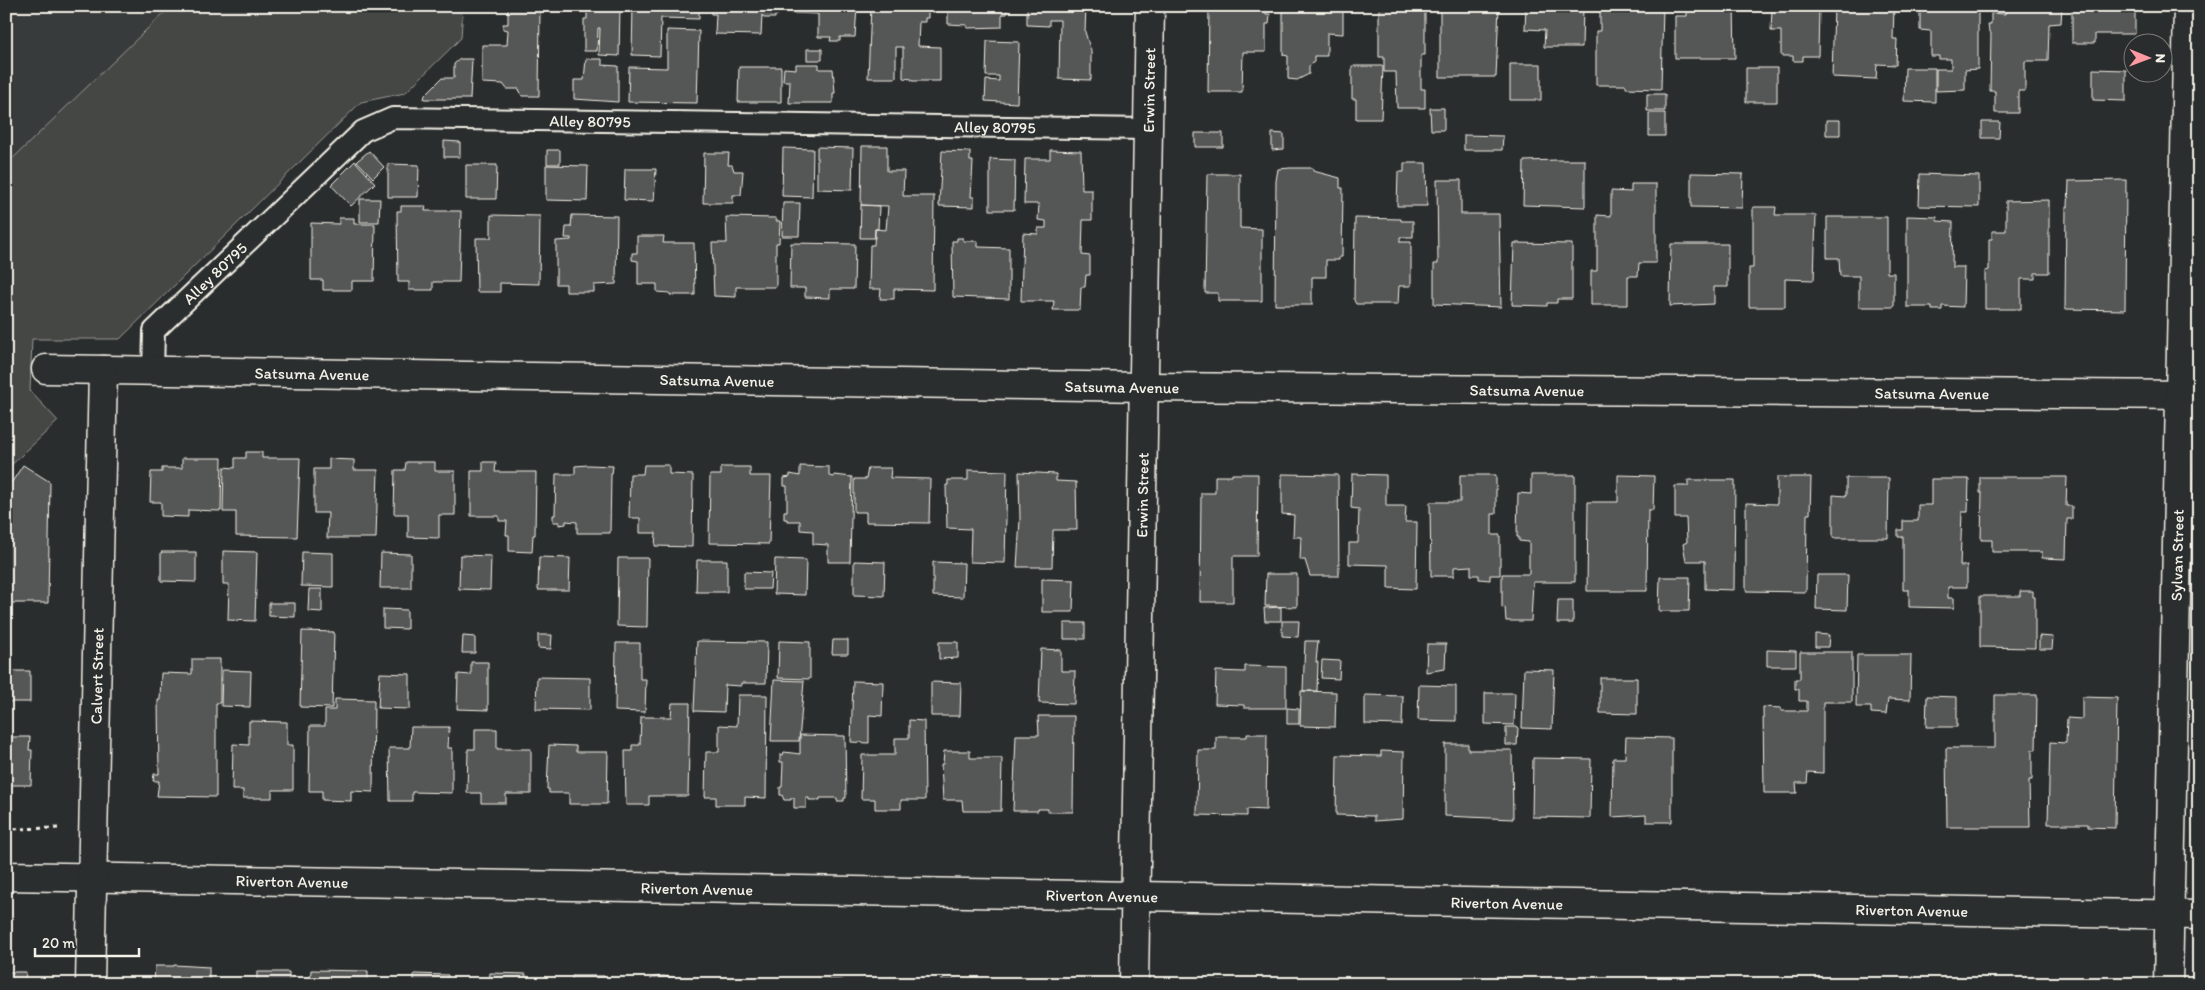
<svg xmlns="http://www.w3.org/2000/svg" width="2205" height="990" viewBox="0 0 2205 990" font-family="Itim,sans-serif">
<style>
.built{fill:#373a3a}
.green{fill:#444645;stroke:#9c9c96}
.building{fill:#555756;stroke:#f4f1e8}
.lines{fill:none;stroke-linecap:round;stroke-linejoin:round}
.service-casing{stroke:#f4f1e8;stroke-width:24}
.minor-casing{stroke:#f4f1e8;stroke-width:31}
.path{stroke:#f4f1e8;stroke-width:3;stroke-dasharray:4 4;stroke-linecap:butt}
.service{stroke:#2a2d2e;stroke-width:20}
.minor{stroke:#2a2d2e;stroke-width:28}
.labels{text-anchor:middle;stroke-width:4.5;stroke-linejoin:round;paint-order:stroke}
.street-label{font-size:16px;fill:#f4f1e8;stroke:#2a2d2e}
</style>
<rect width="100%" height="100%" fill="#2a2d2e"/>
<filter id="ink" filterUnits="userSpaceOnUse"><feTurbulence type="fractalNoise" baseFrequency=".02" numOctaves="2"/><feDisplacementMap in="SourceGraphic" scale="10" xChannelSelector="R" yChannelSelector="G"/><feConvolveMatrix kernelMatrix="1 2 1 2 8 2 1 2 1" color-interpolation-filters="sRGB"/></filter>
<g filter="url(#ink)">
<path class="built" d="M6,6h165l-165,159z"/>
<path class="green" d="M171,6h292l-2,32 -56,55 -44,9 -241,237h-88l-2,52 28,30 -52,49v-305z"/>
<path class="building" d="M571,6h49l-1,50 -20,-1 1,-27h-2l-1,23h-13v-32h3v-9h-16z
M633,6h66v13l-38,-1 -1,38 -28,-1z
M711,6h67v9h-3v3h-11l-2,-3 -1,20 -46,-1 1,-20h-5z
M790,6h67l-2,31h-15v4h-10l1,-4h-13v-23l-28,-1z
M871,6h57v12h-3v4h-6l-1,24 22,1v34h-28v-2l-9,-1v-31h-7v31h-28z
M948,6h59v8h-5v13l-35,1v-3l-19,-1z
M1027,6h59l-1,26 6,19v29l-32,-1 1,-59h-11v6l-22,-1z
M1209,6h57v8h4l-1,10h-3v28h-23l-1,40h-34z
M1283,6h60v28l-16,-1v23h-13v6l-5,4v8l-12,6 -9,-1v-23l-5,-1z
M1367,6h58v49h-4v34h4v19h-28l-1,-36h-12v-15h-5v-50z
M1456,6h43l-3,71h-56v-69h16z
M1526,6h57l-1,41h-38l1,-17 -20,-1z
M1663,6l-2,83 -35,-1v-3h-30v-54h4v-24l-4,-1z
M1687,6h47l1,52h-60v-42h12z
M1759,6h60l-1,50h-15v5h-10v-5h-12v-25h-10l1,-21 -13,-1z
M1834,6h64l-4,1 -1,32h4l-1,26 -19,-1 -1,15 -44,-2z
M1920,6h58v63l-13,1v20l-29,1v-22h15v-10h-12v-3h-8v-25l-11,-1z
M2006,6h56l-1,17 -12,1 -1,37h-23v30h-7v22h-23v-22h-5l1,-58 -2,-1 -1,-8h3v-11l14,1z
M2072,6h63v28h-40v9h-23z
M508,9h32l-1,87h-17l-3,-7h-12l-4,-5 -21,-1v-38h25l1,-15 -5,-1v-5h5z
M667,30l32,1 -2,72 -69,-1 1,-35 38,1z
M987,41l32,1 -2,61 -32,-2 1,-21 13,1v-5h-13z
M807,49h15v11h-15z
M460,59h12l-2,40h-46l1,-4 17,-17h12v-14z
M586,59h16v6l16,1v36l-44,-3v-19h10z
M796,64h23v5h14l2,24h-2v10h-44l1,-22h-7l1,-13 12,1z
M1510,64h31v36h-31z
M1352,66h31l-2,53h-25v-20h-4z
M739,67h42v35h-43z
M1746,68h31v34h-31z
M1905,68h30v34l-31,-1z
M2093,69l33,1v31l-33,-1z
M1647,94h18v17h-18z
M1430,108h14v22h-13z
M1649,113h16v23h-16z
M1826,120h14v15h-14z
M1982,122h18l-1,16h-17z
M1195,133h28v14h-28z
M1272,133l12,1v15l-12,1z
M1464,135l39,1 -1,14h-38z
M444,141l16,1v15h-16z
M862,146h25v25h17l-1,25h31l-1,94 -39,-1v10h-14l1,-10h-12l1,-44h4l1,-16 11,1 2,-24 -27,-1z
M817,147l36,1 -1,42 -35,-1z
M783,148l30,1 -1,48 -30,-1z
M547,150h13v14h-13z
M1050,150l31,1 1,39h10v30h-9l-1,35 8,1v19h-4l-1,12h-4l-1,23h-27l1,-9h-33l2,-68 15,1v-6h8v-7l-8,-1 1,-16h-15l1,-45h25z
M369,151l15,16 -11,11 -16,-17z
M942,151l28,1v9h3l-2,36h3v10l-35,-1z
M704,153h25l-1,12h4l2,6h9l-2,24h-8v8h-30z
M990,159l25,1 -1,50h-24z
M1558,160h27v47l-62,-2 1,-44z
M355,161l20,22 -24,23 -20,-21z
M1404,163h22l1,43h-30l1,-34h6z
M388,164l31,1 -1,32h-30z
M466,165h31l-1,34h-30z
M546,165l42,1 -1,35 -41,-1z
M1290,168h23v3l27,7v10h3l-1,69h-3v3h-13v17h-14v28h-37l1,-124 2,-12z
M625,169h31l-2,32 -30,-1z
M1691,173l52,1 -1,34 -51,-1z
M1207,174h33v54l22,1v72h-44v-8h-13z
M1920,174l59,2v31l-60,-1z
M1437,180h24v34h38l2,93 -67,-3v-40h4z
M2126,180l-1,130 -60,-1 1,-102h2l1,-26z
M1631,184h25v79h-17l-1,13h-10v29h-37v-34h6v-56l14,1v-25l20,1z
M360,199h20l-1,23h-19z
M2049,200v73h-14v6h-14v30h-36v-38l4,-1v-31h3v-8h14v-30z
M783,203h17l-1,33h-17z
M861,205l18,1 -1,23h-3v9h-15z
M401,206h25l-1,5h36l-2,71h-26v8h-24v-8h-11l-1,-71h4z
M1753,207h23l-1,8h41l-2,65 -29,-1v28h-36v-39h4z
M491,215l49,1 -1,68 -39,-1v9h-23l-1,-54h15z
M572,215l45,1 -1,68 -22,1v7h-28v-8h-10v-43l15,-1v-2h-6l1,-11h5z
M1907,216l30,1v4l16,1 -1,45h12l-1,40 -21,-1v4h-10v-3h-25z
M726,217l50,1v3h4l-1,22h-3v44h-40v10l-22,-1 -2,-53h15z
M1827,217h60v56h7v34h-35v-31h-19l-1,-18h-12z
M339,218h15v6h21l-1,57h-22v9h-29v-10h-12v-57l28,1z
M1355,218l46,1v2h12v16h-13v5h11v44h-12l-1,18h-42l-2,-4z
M637,236h27l-1,7h31l1,52h-25v-2l-13,-1v-8h-19v-23l-6,-1v-7h5z
M957,238h6v3h15v6l31,1v51l-56,-2 -1,-56h5z
M791,243l64,1 -1,45h-24v9l-25,-1v-9h-15z
M1514,243l58,1v55h-15v4h-10v3l-35,-1z
M1671,244h57v43h-14v17l-44,2z
M246,452h16v6h38l-3,79 -61,-1v-24h-13l1,-45 11,1v-10h11z
M182,458h40l-1,53 -33,-1v7l-27,-1v-14h-11l1,-30h11v-4h20z
M329,459l25,1v10h24l-2,68h-49l1,-25h-14v-44h15z
M406,462h29v9h20v44h-16v23l-31,-1v-23h-14l1,-44h10z
M483,462h13l-1,10h41l-1,63h-2l-1,17 -23,-1v-16h-3l1,-14h-8v-5h-28v-45h12z
M23,465l27,17 -2,121h-42v-112z
M588,465l25,1 -1,8h-1l-1,59h-33v-11l-11,-1v3l-7,1v-3h-6v-7h2l1,-41h19v-8z
M644,465h25v9l24,1 -1,72 -37,-1 1,-13h-16v-15h-11l1,-44h13z
M800,466l29,1v9l5,1v-2l18,2 -2,85h-22v-17l-15,-1v-13l-13,-1v-9h-13v-2h-3v-8h3v-25h-3v-8l6,-1v-3l10,2z
M721,467h29v9h21l-2,68 -60,-1 1,-68h11z
M868,468h23l-1,10 40,1 -1,44 -63,-1v-10h-12v-33h12z
M968,470l39,1 -2,92 -35,-1 1,-33 -24,-1 -1,-43h2v-5h20z
M1019,472l37,2v7l20,1 1,48h-24l-1,37h-35l3,-47z
M1232,474h26l-1,82h-24v46h-33l1,-109h14v-17h17z
M1282,474l56,1 1,101h-29l-5,-16h-5l1,-23h-8l1,-22 -12,-1z
M1352,474l34,1v31h20l-1,16h12l-1,67 -28,-1v-23l-39,-1v-21h9l1,-34 -8,-1z
M1460,475h36v39h-4v21h8v40h-10v5l-11,-1v-4h-8v-9l-17,1v9h-23l-1,-74h30z
M1531,475h44v107h-42l-2,39h-25l-1,-14 -3,1v-34h27v-32l-10,-1v-4h-2l1,-44 13,1z
M1618,475l36,1 -1,34h-5l-1,81h-60l1,-89h30z
M1777,477h34l-1,37h-3l-1,78 -60,-1v-88l31,1z
M1980,477h87l-1,29h6v13h-5l-1,40 -24,-1v-6h-50v-12h-11l1,-47h-2z
M1846,478h43l-1,60h-55v-43l13,1z
M1931,479h38l-1,33h-6l-2,54h7v21h-19v11h6v10l-45,-1v-17h-6v-53h-5v-7h5v-9h15v-16h13z
M1688,480h47l-1,110 -29,-1v-28h-19l-3,-17 4,-2 -1,-24h-11v-32h13z
M223,551l34,1 -2,69 -27,-1 1,-36h-6z
M161,552h35v30l-35,-1z
M302,552l31,1v34l-32,-1z
M381,553l30,1v34h-31z
M460,555l31,1 -1,34 -31,-1z
M539,557l31,1 -1,32h-31z
M618,558h30l-1,69 -30,-1z
M775,559l31,1 -1,35 -31,-1z
M697,560h30v32h-31z
M854,561l31,1 -1,34 -30,-1z
M933,562l31,1 -1,34 -30,-1z
M744,572l27,1 -1,16h-26z
M1266,574h31v33l-32,-1z
M1817,575h31l-1,35 -31,-1z
M1660,577h30l-1,34h-30z
M1042,579l32,1 -1,32h-31z
M309,589h13v23l-14,-1z
M2020,591h13v6h2v51l-55,-1v-51h40z
M1558,600h15v23h-16z
M269,603h26v14l-26,-1z
M1281,607v14h-16l-1,-13z
M383,609l24,1v19l-24,-1z
M1282,621h17l-1,16 -16,-1z
M1064,623h21v16h-21z
M302,631l32,1 -2,76 -32,-1z
M1815,634l14,1 -1,12h-13z
M538,635h14l-1,14 -13,-1z
M463,636l12,1v16h-13z
M2039,636l14,1 -1,12h-13z
M833,640h15v14h-16z
M697,641l70,1 -1,41h-25v3l-16,-1 -1,27 -30,-1z
M779,641l31,1v37l-32,-1z
M1305,641h13l-2,21h2l-1,29h-14z
M939,642h19v16l-19,1z
M616,643h24v36h6l-1,33 -30,-1z
M1427,644h19l-1,25 -19,3z
M1041,649l20,1v21h14l-1,33 -35,-1z
M1767,650l29,1v15h-29z
M1800,652h52v50h-29v71l-15,-1 -1,11h-11l1,10h-33l-1,-86 18,1v3h26v-10h-8v-12h-4v-10h5z
M1857,655h54l-1,45 -22,-1 -2,15 -15,-1v-6h-15z
M192,659h28v44h-4v94l-59,-1 2,-15h-6l1,-7h5l-1,-74h2l1,-27 31,1z
M1322,660l18,1 -1,18 -18,-1z
M471,662h17v48l-31,-1 1,-35 13,1z
M1245,666l41,1v41h-42v-3l-29,-1 1,-33 29,1z
M1524,669l30,1 -2,59 -30,-1z
M222,670l29,1 -1,36 -29,-1z
M6,671h24v31h-21v20h-3z
M380,673l30,1v35l-32,-1z
M537,677l53,1v32l-54,-1z
M1600,678h37v36l-37,-1z
M774,680l30,1 -5,60h-28z
M853,681l30,1 -1,34 -13,-1v28l-18,-1z
M931,682l30,1 -1,33h-29z
M1419,685l37,1v35l-38,-1z
M1301,691l35,1 -1,35 -35,-1z
M1485,693h30l-1,32 -29,-1z
M738,695h29l-1,103 -21,-1v8h-29v-8h-11l1,-45h13v-27l18,1z
M1365,695l38,1 -1,29 -37,-1z
M1995,695h42l-1,55h-4v30h-3l1,47h-83l-1,-79h49z
M1927,696l30,1v30h-31z
M2082,697l35,1 -2,130 -27,-1v-3h-40l2,-82 16,1 1,-25 15,1z
M335,699l39,1 -1,92 -22,-1v10l-29,-1v-9h-13l1,-65h15v-16h10z
M672,703h18l-2,93h-39v9h-23l-1,-54h7v-6h8l1,-28h30z
M1287,708l12,1v15h-12z
M1038,716h36l-1,96h-25v-3h-10v2h-25l3,-76h23z
M909,720l15,1 1,79h-24v9h-26v-10h-14l1,-44h33v-17h14z
M249,721l38,1v23h6v45h-21v8h-29v-8h-11l1,-46 16,1z
M411,727h38l-1,21h4v45l-40,-1v9h-22l-1,-53h21z
M1506,727h12l-1,18h-11z
M475,729h22v20h34v45h-25v9h-25v-10h-14l1,-44h7z
M1247,734h20l-1,76 -19,-1v7l-50,-1 1,-65h18v-13h31z
M800,735l45,1 1,62h-2v3h-7v-3h-17v2h-11v-2h-3v10h-12v-10h-3v2h-7l-2,-5h-2v-8h2l1,-25h-3v-7h3l1,-3 16,2z
M6,737h24l-1,13h3l-1,35h-22v11h-3z
M1626,737l46,1v84h-26v-7l-34,2 1,-59h12z
M1445,744h23v6h44l1,69 -68,-3z
M549,745l27,1v6h32l-1,52h-38v-11h-20v-4h-2z
M944,751h26v7h32l-1,53h-38l-1,-11h-19l-2,-36h2z
M1381,751l23,1 -1,67 -29,2v-5l-38,-1 1,-60 44,1z
M1533,758l58,1 -1,59 -58,-1z
M174,965l35,2v17h-55l1,-18h19z
M311,970l57,1v13h-58z
M6,972h20l-1,12h-19z
M257,972h32v12h-46l14,-1z
M490,973l36,1 -1,10h-36z
M414,974l34,1 -1,9h-33z
M572,976h32v8h-32z
M663,976l20,3v5h-32v-6z
M737,977l25,1v6h-25z
M809,979l33,1 -1,4h-32z
M895,979h25v5h-25z
M941,980h16v2l41,2h-57z
M1209,981l36,1v2h-36z
M1011,982h24v2h-24z"/>
<g class="lines">
<defs>
<g id="service">
<path id="s1" d="M153,372l1,-41 209,-200 30,-13 755,11"/>
</g>
<g id="minor">
<path id="s2" d="M46,369l1098,18 1055,8"/>
<path id="s3" d="M6,876l2193,39"/>
<path id="s4" d="M90,984l13,-614"/>
<path id="s5" d="M1134,984l16,-978"/>
<path id="s6" d="M2168,984l20,-978"/>
</g>
</defs>
<use href="#service" class="service-casing"/>
<use href="#minor" class="minor-casing"/>
<path class="path" d="M6,829l56,-1"/>
<use href="#service" class="service"/>
<use href="#minor" class="minor"/>
</g>
</g>
<g class="labels">
<g class="street-label">
<text dy="6" stroke="none"><textPath href="#s5" startOffset="894">Erwin Street</textPath></text>
<text dy="6" stroke="none"><textPath href="#s1" startOffset="560">Alley 80795</textPath></text>
<text dy="6" stroke="none"><textPath href="#s1" startOffset="965">Alley 80795</textPath></text>
<text dy="6" stroke="none"><textPath href="#s1" startOffset="125">Alley 80795</textPath></text>
<text dy="6" stroke="none"><textPath href="#s2" startOffset="266">Satsuma Avenue</textPath></text>
<text dy="6" stroke="none"><textPath href="#s2" startOffset="671">Satsuma Avenue</textPath></text>
<text dy="6" stroke="none"><textPath href="#s2" startOffset="1076">Satsuma Avenue</textPath></text>
<text dy="6" stroke="none"><textPath href="#s2" startOffset="1481">Satsuma Avenue</textPath></text>
<text dy="6" stroke="none"><textPath href="#s2" startOffset="1886">Satsuma Avenue</textPath></text>
<text dy="6" stroke="none"><textPath href="#s5" startOffset="489">Erwin Street</textPath></text>
<text dy="6" stroke="none"><textPath href="#s6" startOffset="429">Sylvan Street</textPath></text>
<text dy="6" stroke="none"><textPath href="#s4" startOffset="308">Calvert Street</textPath></text>
<text dy="6" stroke="none"><textPath href="#s3" startOffset="286">Riverton Avenue</textPath></text>
<text dy="6" stroke="none"><textPath href="#s3" startOffset="691">Riverton Avenue</textPath></text>
<text dy="6" stroke="none"><textPath href="#s3" startOffset="1096">Riverton Avenue</textPath></text>
<text dy="6" stroke="none"><textPath href="#s3" startOffset="1501">Riverton Avenue</textPath></text>
<text dy="6" stroke="none"><textPath href="#s3" startOffset="1906">Riverton Avenue</textPath></text>
</g>
</g>
<rect width="2205" height="990" fill="none" stroke="#2a2d2e" stroke-width="25"/>
<rect x="12" y="12" width="2180" height="965" fill="none" stroke="#f4f1e8" stroke-width="2" filter="url(#ink)"/>
<g transform="translate(2148 58) rotate(91)"><circle r="24" fill="#2a2d2e" stroke="#7b7b78"/>
<path d="M0-4L9 19L0 12L-9 19Z" fill="#ff9aa2"/>
<text y="-8" font-size="14" font-weight="bold" text-anchor="middle" fill="#f4f1e8">N</text>
</g>
<path d="M35 948v8h104v-8" fill="none" stroke="#f4f1e8" stroke-width="2.5"/>
<text x="42" y="948" font-size="15" fill="#f4f1e8" stroke="#2a2d2e" stroke-width="4" paint-order="stroke">20 m</text>
</svg>
